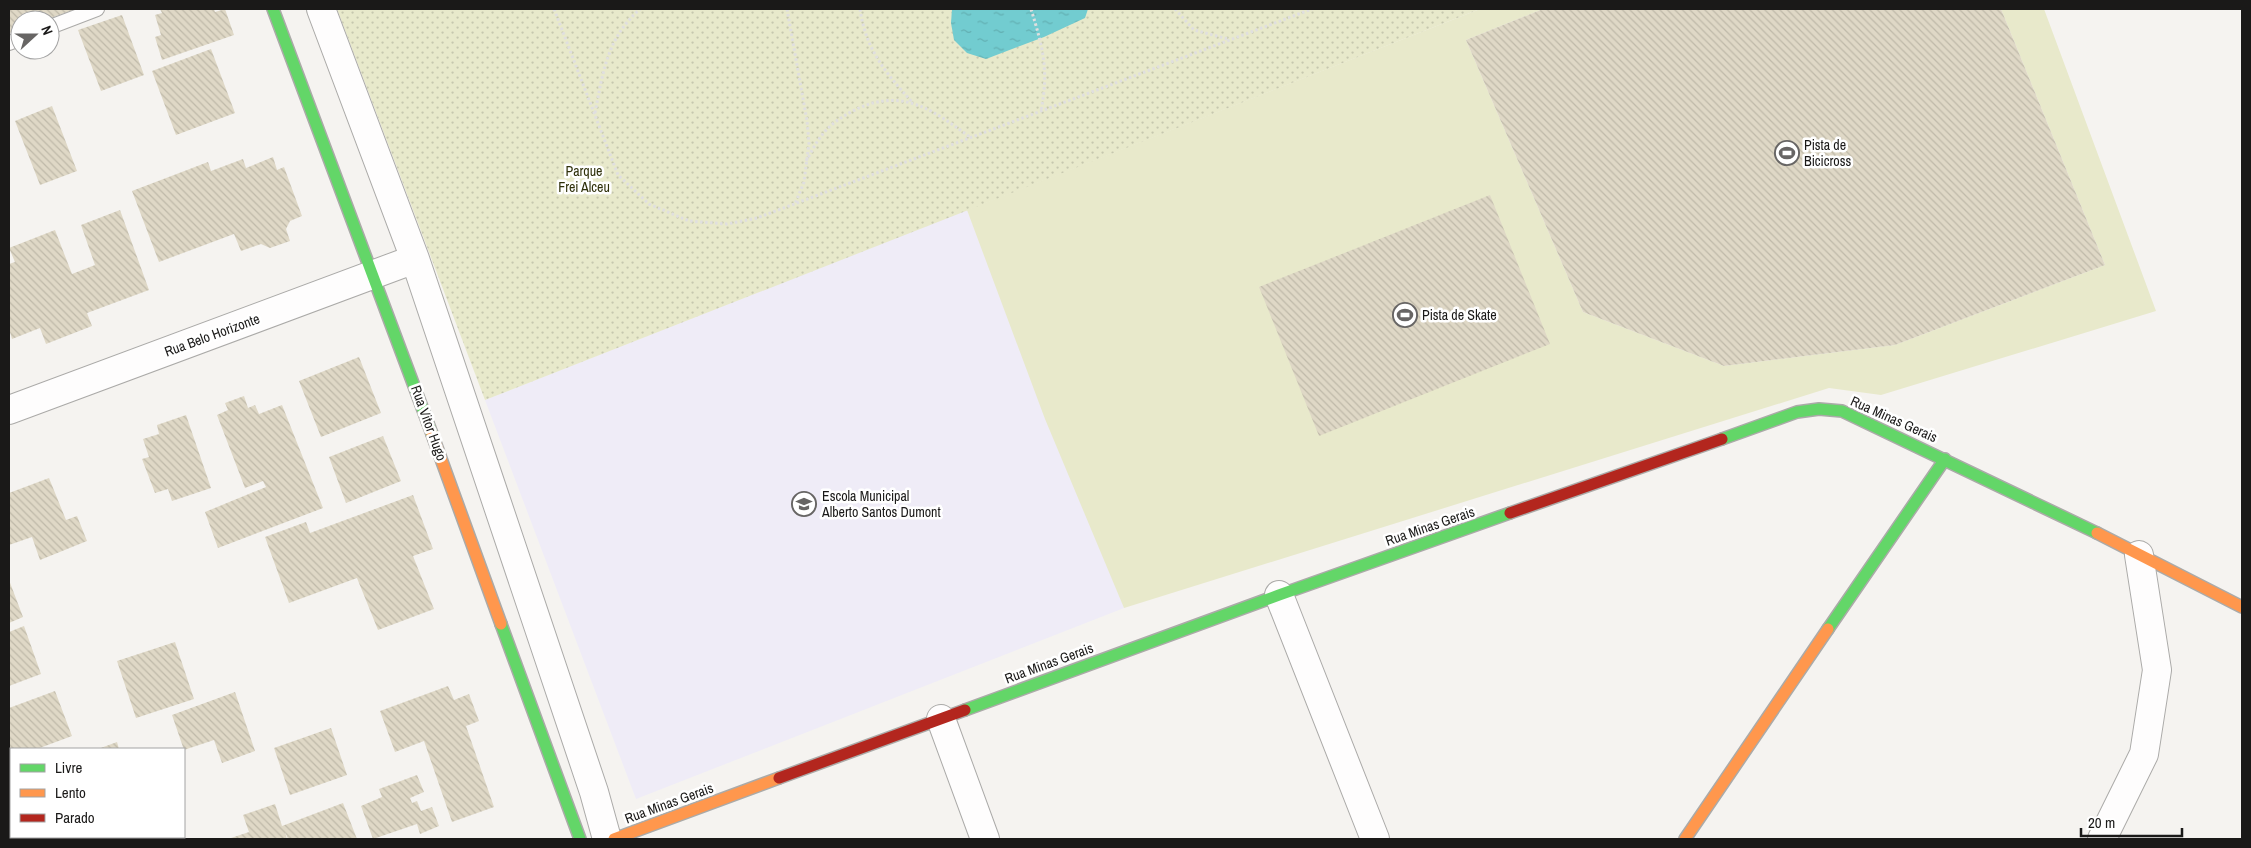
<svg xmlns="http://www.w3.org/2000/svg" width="2251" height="848" viewBox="0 0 2251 848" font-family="'Archivo Narrow',sans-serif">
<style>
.education{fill:#efecf7}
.grass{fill:#e8e9cb}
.park{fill:url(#park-dots)}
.water{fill:url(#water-ripples)}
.building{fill:url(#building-back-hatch)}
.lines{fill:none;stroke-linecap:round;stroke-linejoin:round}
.lane-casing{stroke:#abaaa8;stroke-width:16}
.street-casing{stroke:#abaaa8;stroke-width:30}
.fast-casing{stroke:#abaaa8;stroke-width:14}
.slow-casing{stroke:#abaaa8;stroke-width:14}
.jam-casing{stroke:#abaaa8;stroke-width:14}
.path{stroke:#e0dfdf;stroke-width:3;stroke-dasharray:2.5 2.5;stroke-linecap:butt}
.lane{stroke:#fefdfd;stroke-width:14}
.street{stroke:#fefdfd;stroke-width:28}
.fast{stroke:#63d668;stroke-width:11}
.slow{stroke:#ff974d;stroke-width:11}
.jam{stroke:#b3261e;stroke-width:11}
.labels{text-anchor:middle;stroke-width:5;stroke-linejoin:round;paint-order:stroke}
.poi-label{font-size:14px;fill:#1a1918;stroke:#fff;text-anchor:start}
.park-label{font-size:14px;fill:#30310b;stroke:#fff}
.street-label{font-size:14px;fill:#1a1918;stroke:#fff}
</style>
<defs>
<pattern id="park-dots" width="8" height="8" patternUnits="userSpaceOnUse" patternTransform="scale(1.25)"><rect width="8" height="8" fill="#e8e9cb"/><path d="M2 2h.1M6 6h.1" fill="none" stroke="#c6c7ae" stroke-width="1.8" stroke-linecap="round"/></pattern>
<pattern id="water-ripples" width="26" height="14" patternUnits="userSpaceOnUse" patternTransform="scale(1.25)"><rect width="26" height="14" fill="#72ccd0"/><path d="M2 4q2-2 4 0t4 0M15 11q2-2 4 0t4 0" fill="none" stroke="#62afb2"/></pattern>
<pattern id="building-back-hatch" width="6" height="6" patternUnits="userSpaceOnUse" patternTransform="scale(1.25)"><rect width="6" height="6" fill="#dfd8c6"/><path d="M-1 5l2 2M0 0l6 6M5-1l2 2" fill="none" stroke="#bfb9a9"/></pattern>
</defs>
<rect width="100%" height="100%" fill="#f5f3f0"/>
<path class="education" d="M967,210l157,398 -488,191 -151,-399z"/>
<path class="grass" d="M1480,9h63l-77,31 117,272 141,54 171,-21 210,-80 -104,-256h43l112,302 -275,84 -52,-7 -705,220 -79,-189 -78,-209z"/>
<path class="park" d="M337,9h1143l-995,391z"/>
<path class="water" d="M952,9h136l-3,9 -41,19 -58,22 -19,-6 -13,-13 -3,-17z"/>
<path class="building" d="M9,9h67l-31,11h-25v9l-11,4z
M160,9h54l1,3 10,-3 9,26 -72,25 -7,-23 6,-2 -6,-20 7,-2z
M1543,9h458l104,256 -210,80 -171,21 -141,-54 -117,-272z
M122,15l22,60 -43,16 -23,-61z
M211,49l24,64 -59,22 -24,-64z
M52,106l25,65 -37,14 -25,-64z
M273,157l4,13 7,-3 18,49 -12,5 -4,8 4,12 -20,7 -9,-4 -20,7 -7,-17 -75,28 -27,-71 76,-29 3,9 32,-12 3,9z
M1490,195l60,149 -231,92 -60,-149z
M120,210l29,80 -62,23 5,13 -46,18 -6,-16 -28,11 -3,-10v-65l6,-2 -6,-14 46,-18 17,44 23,-9 -14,-40z
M359,357l22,56 -60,24 -22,-56z
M244,396l4,12 7,-3 4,9 23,-9 41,103 -105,40 -13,-36 61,-25 -3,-6 -18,7 -28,-73 11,-5 -3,-7z
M186,415l25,73 -39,13 -4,-12 -13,4 -13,-34 7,-2 -6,-18 16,-5 -2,-9z
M383,436l18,45 -55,22 -17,-46z
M49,478l17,42 11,-4 10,25 -47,19 -8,-23 -23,8v-52z
M413,495l20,54 -20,7 21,53 -56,21 -21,-52 -68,25 -24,-66 41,-15 4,11z
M9,580l14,37 -14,6z
M24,626l17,48 -32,12v-54z
M175,642l19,57 -58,19 -19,-57z
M448,686l6,14 15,-6 10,27 -13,5 28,81 -42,15 -28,-81 -29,11 -15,-41z
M55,691l17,45 -35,13h-26v10l-2,1v-52z
M235,692l20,59 -33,12 -8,-23 -30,10 -12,-35z
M331,728l16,47 -57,20 -16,-47z
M117,742l2,7h-21z
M417,775l7,17 -14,6 2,5 5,-2 4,10 11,-4 7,19 -19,8 -3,-10 -44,15 -12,-33 21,-9 -3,-8z
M343,803l14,36h-69l-3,-7 2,7h-59l21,-7 -6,-17 32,-11 7,22z
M37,837h48v2h-47z"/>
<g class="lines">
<defs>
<path id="lane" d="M50,27l47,-18
M9,43l11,-4"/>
<path id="street" d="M321,9l94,250 179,533 13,47
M9,410l406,-151
M1279,595l96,244
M941,719l44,120
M2102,839l42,-85 13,-84 -18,-115"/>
<path id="fast" d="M273,9l159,425
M1722,439l75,-27 22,-3 23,2 255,122
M501,624l79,215
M1828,629l117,-170
M965,710l314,-115 231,-82"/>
<path id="slow" d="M432,434l69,190
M2097,533l145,74
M614,839l165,-61
M1685,839l143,-210"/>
<path id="jam" d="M1510,513l212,-74
M779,778l186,-68"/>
</defs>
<use href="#lane" class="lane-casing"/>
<use href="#street" class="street-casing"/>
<use href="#fast" class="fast-casing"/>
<use href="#slow" class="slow-casing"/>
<use href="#jam" class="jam-casing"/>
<path class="path" d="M554,9l64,166 31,29 40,17 38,3 30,-6 555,-209
M787,9l20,112 2,22 -5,39 -9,22
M860,9c6,41 25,63 52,93
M1031,9c12,39 18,61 10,102
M1175,9l19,21 34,9
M595,113c8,-41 12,-75 45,-104
M806,161c5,-8 10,-19 16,-26 9,-12 24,-21 37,-27 45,-20 75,3 111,29"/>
<use href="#lane" class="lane"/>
<use href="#street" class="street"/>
<use href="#fast" class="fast"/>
<use href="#slow" class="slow"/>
<use href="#jam" class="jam"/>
</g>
<defs>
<symbol id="stadium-ring" viewBox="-11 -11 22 22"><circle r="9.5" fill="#fff" stroke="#676564" stroke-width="1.5"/><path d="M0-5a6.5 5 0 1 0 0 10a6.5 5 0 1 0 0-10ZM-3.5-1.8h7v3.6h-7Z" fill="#676564"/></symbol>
<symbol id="school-ring" viewBox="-11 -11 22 22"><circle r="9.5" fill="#fff" stroke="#676564" stroke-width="1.5"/><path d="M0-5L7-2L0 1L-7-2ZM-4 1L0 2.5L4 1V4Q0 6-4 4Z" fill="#676564"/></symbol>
</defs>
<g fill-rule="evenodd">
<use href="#stadium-ring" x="1773" y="139" width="28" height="28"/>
<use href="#stadium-ring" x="1391" y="301" width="28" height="28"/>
<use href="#school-ring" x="790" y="490" width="28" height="28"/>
</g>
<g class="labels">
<g class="poi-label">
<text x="1804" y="150">Pista de<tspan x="1804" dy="16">Bicicross</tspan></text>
<text x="1422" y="320">Pista de Skate</text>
<text x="822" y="501">Escola Municipal<tspan x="822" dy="16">Alberto Santos Dumont</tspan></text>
</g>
<g class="park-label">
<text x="584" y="176">Parque<tspan x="584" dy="16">Frei Alceu</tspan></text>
</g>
<g class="street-label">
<text transform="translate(212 335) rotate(-20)" y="5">Rua Belo Horizonte</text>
<text transform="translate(1894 419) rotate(24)" y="5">Rua Minas Gerais</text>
<text transform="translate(429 423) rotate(70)" y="5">Rua Vitor Hugo</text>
<text transform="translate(1430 526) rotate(-19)" y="5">Rua Minas Gerais</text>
<text transform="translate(1049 663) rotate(-20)" y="5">Rua Minas Gerais</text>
<text transform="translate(669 803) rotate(-20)" y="5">Rua Minas Gerais</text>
</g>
</g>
<rect width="2251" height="848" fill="none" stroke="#1a1918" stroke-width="20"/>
<rect x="10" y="748" width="175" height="90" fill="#ffffff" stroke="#a3a3a3"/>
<rect x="20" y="764" width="25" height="8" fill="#63d668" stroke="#a3a3a3"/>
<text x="55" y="773" font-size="15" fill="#1a1918">Livre</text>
<rect x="20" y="789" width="25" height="8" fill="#ff974d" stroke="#a3a3a3"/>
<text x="55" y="798" font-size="15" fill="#1a1918">Lento</text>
<rect x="20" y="814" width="25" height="8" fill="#b3261e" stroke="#a3a3a3"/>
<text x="55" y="823" font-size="15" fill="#1a1918">Parado</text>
<g transform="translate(35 35) rotate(69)"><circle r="24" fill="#ffffff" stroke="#a3a3a3"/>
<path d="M0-4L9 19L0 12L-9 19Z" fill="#676564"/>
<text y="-8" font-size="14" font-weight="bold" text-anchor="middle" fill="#1a1918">N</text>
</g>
<path d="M2081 828v8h101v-8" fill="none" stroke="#1a1918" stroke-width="2.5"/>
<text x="2088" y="828" font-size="15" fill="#1a1918" stroke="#ffffff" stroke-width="4" paint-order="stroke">20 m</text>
</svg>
